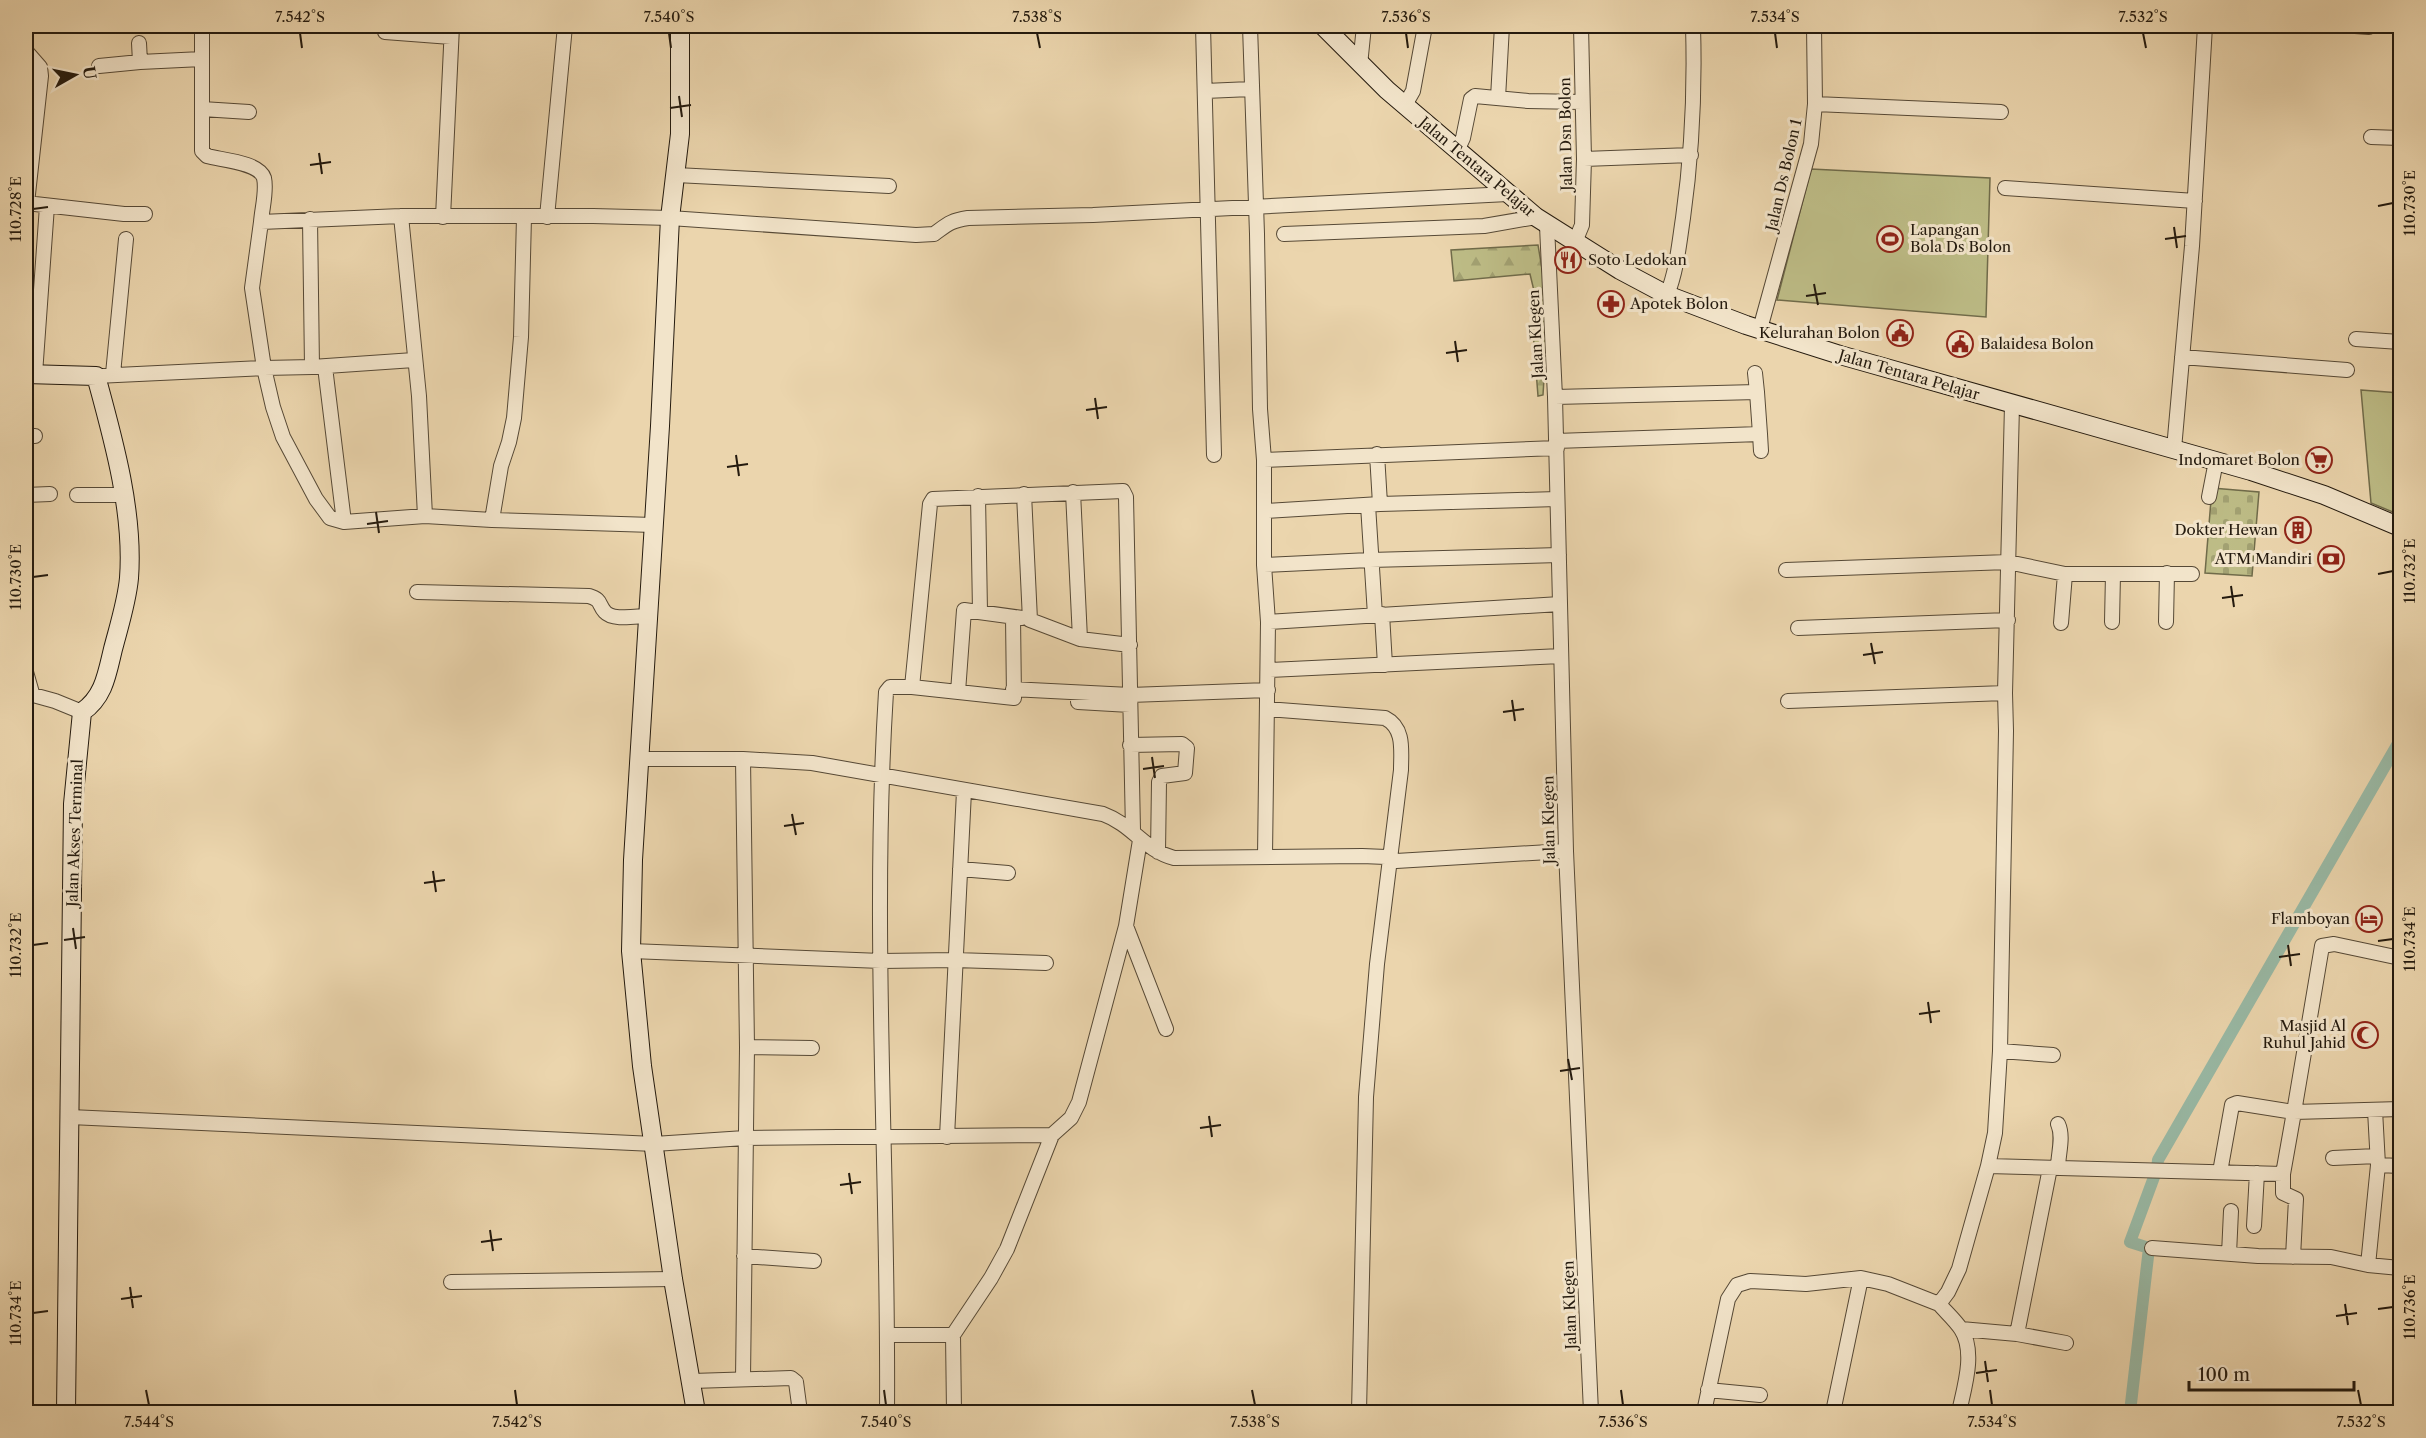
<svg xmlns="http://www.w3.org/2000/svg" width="2426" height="1438" viewBox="0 0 2426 1438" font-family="'Libre Caslon Text',serif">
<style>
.green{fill:#bdbc86;stroke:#706b4a;stroke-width:1.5}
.forest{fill:url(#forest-firs);stroke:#706b4a;stroke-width:1.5}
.cemetery{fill:url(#cemetery-stones);stroke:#706b4a;stroke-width:1.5}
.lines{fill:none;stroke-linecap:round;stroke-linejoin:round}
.canal{stroke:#99b9a5;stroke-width:12}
.street-casing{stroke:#564936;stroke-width:16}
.secondary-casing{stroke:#241a0e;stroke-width:20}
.street{stroke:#f2e4ca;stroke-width:14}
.secondary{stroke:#f2e4ca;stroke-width:18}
.ticks{fill:none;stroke:#241a0e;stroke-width:2}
.labels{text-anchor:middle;stroke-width:6;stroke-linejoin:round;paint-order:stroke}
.street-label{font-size:15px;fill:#241a0e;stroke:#f2e4ca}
.poi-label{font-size:15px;fill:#241a0e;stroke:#f2e4ca;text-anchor:end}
.neatline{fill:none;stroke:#241a0e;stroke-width:2}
.ticks-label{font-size:15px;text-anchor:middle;fill:#241a0e}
</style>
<defs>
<pattern id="forest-firs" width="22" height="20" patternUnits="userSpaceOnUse" patternTransform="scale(1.5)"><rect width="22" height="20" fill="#bdbc86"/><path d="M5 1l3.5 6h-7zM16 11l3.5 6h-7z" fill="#a2a172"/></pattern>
<pattern id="cemetery-stones" width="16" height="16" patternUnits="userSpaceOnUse" patternTransform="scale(1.5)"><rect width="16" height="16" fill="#bdbc86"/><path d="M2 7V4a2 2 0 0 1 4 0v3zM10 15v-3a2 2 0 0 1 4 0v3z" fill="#a2a172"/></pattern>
</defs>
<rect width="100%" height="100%" fill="#ebd5ad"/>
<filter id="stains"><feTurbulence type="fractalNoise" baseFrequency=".00333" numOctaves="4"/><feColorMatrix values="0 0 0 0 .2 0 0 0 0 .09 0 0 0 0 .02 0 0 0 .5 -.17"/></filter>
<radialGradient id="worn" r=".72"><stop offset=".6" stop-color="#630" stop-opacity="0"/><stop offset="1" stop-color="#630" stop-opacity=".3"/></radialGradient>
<path class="green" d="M1811,169l179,9 -4,139 -209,-17z
M2361,390l39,3v122l-29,-12z"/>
<path class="forest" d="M1538,245l8,48 3,61 -4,8 -2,33 -5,1 -7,-91 4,-10 -5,-21 -76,7 -3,-31z"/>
<path class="cemetery" d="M2212,488l47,4 -7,84 -47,-3z"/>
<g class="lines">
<path class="canal" d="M2130,1412l19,-164 -19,-6 27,-73 1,-9 242,-420"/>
<defs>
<path id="street" d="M202,26v125l5,5c14,4 52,6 57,22 3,13 -2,30 -3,44
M1203,26l11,429
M1250,26l7,208 3,175 4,51v105l4,57 -3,234
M2355,26l14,1
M385,32l66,5
M139,43l1,19 62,-3
M26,51l14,16 1,9 -14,127
M1360,65l4,-39
M99,66l41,-4
M1205,91l46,-2
M1498,98l4,-72
M1815,104l186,8
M1405,105l8,-14 12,-65
M202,109l47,3
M2371,137l29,1
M1457,151l6,-13 8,-39 4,-3 53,5 54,1
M1584,159l107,-4
M676,175l213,11
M2005,188l190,13
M26,203l98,11h21
M401,216l18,180 6,120
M443,217l9,-191
M547,217l18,-191
M310,219l2,148 102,-7
M1547,226l8,171 11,454 25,561
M1284,234l200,-8 52,-9
M1575,242l7,-17 2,-66 -3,-133
M1667,295c10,-25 12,-51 16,-77 9,-64 12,-127 10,-192
M1760,329l51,-185 4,-40 -1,-78
M2356,339l44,3
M2182,357l165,13
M312,367l-48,1 9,39 10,30 33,62 14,19 14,4 81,-6 67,4 9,-54 8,-24 5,-24 7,-81 3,-120
M325,367l19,155
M1755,373l2,19
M35,374l12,-168
M113,374l13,-135
M96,376l168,-8 -12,-80 9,-66 140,-6h192l77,2 246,17 18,-1c14,-10 16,-13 34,-16l125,-3 415,-21
M1555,397l202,-5 3,42 -204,7
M1760,434l1,17
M26,436h9
M2174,449l18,-203 13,-220
M1377,454l3,50
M1264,460l293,-12
M1024,494l6,126 50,19 -7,-147
M26,495l24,-1
M77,495h46
M978,496l2,115
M2209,497l7,-36
M1368,505l7,110
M1265,511l115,-7 177,-5
M492,520l161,5
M1264,565l106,-5 189,-5
M1786,570l222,-8 57,12h127
M417,592l172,4c13,4 9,8 16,16 8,9 32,4 43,4
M1382,614l3,51
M1013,617l1,81
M1268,622l292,-18
M2112,622l1,-48
M2166,622l1,-49
M2061,623l4,-49
M1798,628l210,-8
M1080,639l50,6
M1268,670l293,-14
M26,672l6,21
M912,687l18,-183 3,-5 190,-8 3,6 7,333
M1013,689l117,6 138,-5
M958,692l6,-82 58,8
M26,693l29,8 27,11
M1788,701l217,-8
M1078,702l52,3
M1268,709l117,9c20,10 16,33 16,52l-24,194 -11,133 -7,315
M1130,745l52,-1 5,4 -2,25 -23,3 -3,6 -1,70
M639,759h104l69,4 291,51c30,11 41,36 71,44l188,-2 24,1 10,4 170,-10
M960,869l48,4
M1126,926l40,103
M631,951l250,10 74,-1 91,3
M747,1047l65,1
M2000,1051l53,4
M70,1117l584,27 91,-6 307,-3
M947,1137l17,-346
M2333,1158l44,-2
M2378,1165l22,1
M1988,1166l295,8 11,-62 106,-3
M2058,1168c0,-14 6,-31 0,-44
M2220,1172l12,-67 5,-2 57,9 28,-166 12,-2 66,14
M2283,1174v19l13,6 -3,58
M2254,1226l3,-53
M2152,1248l106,8 73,1 37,8 32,3
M2229,1254l2,-43
M744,1256l70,5
M2368,1265l10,-100 -3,-55
M451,1282l222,-3
M1939,1304c7,8 16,16 22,25 15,23 3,59 -2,83
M1961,1329l56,5 33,-166
M2017,1334l49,9
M888,1335h65l1,77
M953,1335l38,-57 16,-29 45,-114 19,-17 8,-16 47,-176 14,-86
M743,1379l4,-332 -4,-288
M692,1381l99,-3 5,4 4,30
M1708,1390l52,5
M887,1412c2,-240 -16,-480 -1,-720l4,-5h22l102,11
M1704,1412l24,-113 9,-14 13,-4 56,3 55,-6 27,6 51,20 9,-12 11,-23 29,-103 7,-33 5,-82 6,-320 -1,-38 7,-288
M1833,1412l28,-134"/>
<path id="secondary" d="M680,26v108l-10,84 -10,208 -27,434 -2,91 11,115 31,213 23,133
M1323,26l64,64 149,127 84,53 47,25 79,30 94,30 411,116 73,24 76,32
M26,374l70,2c17,62 38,136 33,202 -2,23 -10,48 -16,71 -6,25 -9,48 -31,63l-9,92 -7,608"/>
</defs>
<use href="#street" class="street-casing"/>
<use href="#secondary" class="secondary-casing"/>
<use href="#street" class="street"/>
<use href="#secondary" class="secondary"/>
</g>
<path class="ticks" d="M300,33l2,15M669,33l2,15M1037,33l3,15M1406,33l2,15M1775,33l2,15M2143,33l3,15M679,96l3,21M670,108l21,-3M319,153l3,21M310,165l21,-3M2378,206l15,-3M33,209l15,-2M2174,227l3,21M2165,239l21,-3M1814,284l4,21M1806,296l20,-3M1455,341l3,21M1446,353l21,-3M1095,398l3,21M1086,410l21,-3M736,455l3,21M727,467l21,-3M376,512l3,21M367,524l21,-3M2378,574l15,-3M33,577l15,-2M2231,586l3,21M2222,598l21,-3M1871,643l4,21M1863,655l20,-3M1512,700l3,21M1503,712l21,-3M1152,757l3,21M1143,769l21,-3M792,814l4,21M784,826l20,-3M433,871l3,21M424,883l21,-3M73,928l3,21M64,940l21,-3M2378,941l15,-2M33,945l15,-2M2288,945l3,21M2279,957l21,-3M1928,1002l3,21M1919,1014l21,-3M1568,1059l4,21M1560,1071l20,-3M1209,1116l3,21M1200,1128l21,-3M849,1173l3,21M840,1185l21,-3M490,1230l3,21M481,1242l21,-3M130,1287l3,21M121,1299l21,-3M2345,1304l3,21M2378,1309l15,-2M33,1313l15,-2M2336,1316l21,-3M1985,1361l3,21M1976,1373l21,-3M146,1390l3,15M515,1390l2,15M884,1390l2,15M1252,1390l3,15M1621,1390l2,15M1990,1390l2,15M2358,1390l3,15"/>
<defs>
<symbol id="stadium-ring" viewBox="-11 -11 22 22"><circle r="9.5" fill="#f2e4ca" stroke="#8f2418" stroke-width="1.5"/><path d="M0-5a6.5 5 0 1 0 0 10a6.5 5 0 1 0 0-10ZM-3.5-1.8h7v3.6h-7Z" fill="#8f2418"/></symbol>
<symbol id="restaurant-ring" viewBox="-11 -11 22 22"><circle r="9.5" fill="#f2e4ca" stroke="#8f2418" stroke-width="1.5"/><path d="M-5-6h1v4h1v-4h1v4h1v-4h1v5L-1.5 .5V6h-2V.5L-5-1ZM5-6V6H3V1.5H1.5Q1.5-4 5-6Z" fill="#8f2418"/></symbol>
<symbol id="pharmacy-ring" viewBox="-11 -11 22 22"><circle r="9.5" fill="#f2e4ca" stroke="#8f2418" stroke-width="1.5"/><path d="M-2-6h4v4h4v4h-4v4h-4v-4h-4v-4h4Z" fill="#8f2418"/></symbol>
<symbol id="civic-ring" viewBox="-11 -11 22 22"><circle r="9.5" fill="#f2e4ca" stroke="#8f2418" stroke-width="1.5"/><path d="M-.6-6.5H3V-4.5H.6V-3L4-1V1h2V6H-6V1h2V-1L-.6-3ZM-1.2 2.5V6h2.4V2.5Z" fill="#8f2418"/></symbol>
<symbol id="supermarket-ring" viewBox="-11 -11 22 22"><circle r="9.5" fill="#f2e4ca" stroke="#8f2418" stroke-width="1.5"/><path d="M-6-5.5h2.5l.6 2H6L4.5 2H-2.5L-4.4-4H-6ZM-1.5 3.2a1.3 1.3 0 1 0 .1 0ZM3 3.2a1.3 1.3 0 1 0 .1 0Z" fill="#8f2418"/></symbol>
<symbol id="building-ring" viewBox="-11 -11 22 22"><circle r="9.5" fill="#f2e4ca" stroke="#8f2418" stroke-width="1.5"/><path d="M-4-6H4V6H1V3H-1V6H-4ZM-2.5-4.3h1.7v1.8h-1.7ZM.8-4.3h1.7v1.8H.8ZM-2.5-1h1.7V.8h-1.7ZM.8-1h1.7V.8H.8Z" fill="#8f2418"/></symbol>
<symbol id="bank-ring" viewBox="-11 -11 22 22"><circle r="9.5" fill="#f2e4ca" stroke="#8f2418" stroke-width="1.5"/><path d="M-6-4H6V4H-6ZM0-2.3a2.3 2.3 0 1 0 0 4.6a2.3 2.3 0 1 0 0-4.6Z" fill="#8f2418"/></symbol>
<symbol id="hotel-ring" viewBox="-11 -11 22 22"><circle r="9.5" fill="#f2e4ca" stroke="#8f2418" stroke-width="1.5"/><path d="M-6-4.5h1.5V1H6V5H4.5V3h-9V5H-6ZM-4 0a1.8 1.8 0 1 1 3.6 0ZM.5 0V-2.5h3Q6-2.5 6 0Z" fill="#8f2418"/></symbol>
<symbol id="mosque-ring" viewBox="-11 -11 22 22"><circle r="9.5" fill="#f2e4ca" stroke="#8f2418" stroke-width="1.5"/><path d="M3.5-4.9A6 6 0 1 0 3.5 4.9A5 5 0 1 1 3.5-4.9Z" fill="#8f2418"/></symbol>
</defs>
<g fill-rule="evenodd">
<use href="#stadium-ring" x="1875" y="224" width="30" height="30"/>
<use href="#restaurant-ring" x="1553" y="245" width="30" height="30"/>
<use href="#pharmacy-ring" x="1596" y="289" width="30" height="30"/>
<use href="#civic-ring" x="1885" y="318" width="30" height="30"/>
<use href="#civic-ring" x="1945" y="329" width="30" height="30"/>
<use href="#supermarket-ring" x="2304" y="445" width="30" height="30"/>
<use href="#building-ring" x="2283" y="515" width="30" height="30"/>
<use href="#bank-ring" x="2316" y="544" width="30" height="30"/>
<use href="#hotel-ring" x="2354" y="904" width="30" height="30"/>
<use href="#mosque-ring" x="2350" y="1020" width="30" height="30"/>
</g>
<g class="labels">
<g class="street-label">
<text transform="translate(1566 134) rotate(-91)" y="5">Jalan Dsn Bolon</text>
<text transform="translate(1477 167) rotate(40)" y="5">Jalan Tentara Pelajar</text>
<text transform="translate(1784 175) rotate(-77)" y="5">Jalan Ds Bolon 1</text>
<text transform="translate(1536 334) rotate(-93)" y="5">Jalan Klegen</text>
<text transform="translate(1909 375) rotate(16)" y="5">Jalan Tentara Pelajar</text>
<text transform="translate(1549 820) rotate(-91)" y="5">Jalan Klegen</text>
<text transform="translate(75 833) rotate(-88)" y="5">Jalan Akses Terminal</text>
<text transform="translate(1570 1305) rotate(-92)" y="5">Jalan Klegen</text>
</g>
<g class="poi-label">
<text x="1910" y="235" text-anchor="start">Lapangan<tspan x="1910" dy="17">Bola Ds Bolon</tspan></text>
<text x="1588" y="265" text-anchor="start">Soto Ledokan</text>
<text x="1630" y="309" text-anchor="start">Apotek Bolon</text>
<text x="1880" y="338">Kelurahan Bolon</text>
<text x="1980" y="349" text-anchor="start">Balaidesa Bolon</text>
<text x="2300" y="465">Indomaret Bolon</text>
<text x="2278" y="535">Dokter Hewan</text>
<text x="2312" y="564">ATM Mandiri</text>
<text x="2350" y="924">Flamboyan</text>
<text x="2346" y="1031">Masjid Al<tspan x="2346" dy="17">Ruhul Jahid</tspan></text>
</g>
</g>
<rect width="2426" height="1438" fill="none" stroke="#ebd5ad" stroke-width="66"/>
<g transform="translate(75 75) rotate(81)" stroke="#f2e4ca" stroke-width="4.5" paint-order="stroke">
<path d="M0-4.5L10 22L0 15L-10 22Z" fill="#241a0e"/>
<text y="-9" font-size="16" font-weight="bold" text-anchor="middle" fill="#241a0e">U</text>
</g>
<path d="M2189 1381v9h165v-9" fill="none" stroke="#241a0e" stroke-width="3"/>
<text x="2198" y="1381" font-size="18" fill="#241a0e" stroke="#f2e4ca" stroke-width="4.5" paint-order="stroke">100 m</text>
<rect x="33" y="33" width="2360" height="1372" class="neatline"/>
<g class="ticks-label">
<text x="300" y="22">7.542°S</text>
<text x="669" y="22">7.540°S</text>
<text x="1037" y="22">7.538°S</text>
<text x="1406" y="22">7.536°S</text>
<text x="1775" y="22">7.534°S</text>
<text x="2143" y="22">7.532°S</text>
<text transform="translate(2410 203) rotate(-90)" y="5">110.730°E</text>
<text transform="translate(16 209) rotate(-90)" y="5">110.728°E</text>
<text transform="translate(2410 571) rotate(-90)" y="5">110.732°E</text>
<text transform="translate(16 577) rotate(-90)" y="5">110.730°E</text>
<text transform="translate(2410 939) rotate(-90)" y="5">110.734°E</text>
<text transform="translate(16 945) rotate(-90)" y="5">110.732°E</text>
<text transform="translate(2410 1307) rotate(-90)" y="5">110.736°E</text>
<text transform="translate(16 1313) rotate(-90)" y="5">110.734°E</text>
<text x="149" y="1427">7.544°S</text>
<text x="517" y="1427">7.542°S</text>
<text x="886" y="1427">7.540°S</text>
<text x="1255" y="1427">7.538°S</text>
<text x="1623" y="1427">7.536°S</text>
<text x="1992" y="1427">7.534°S</text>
<text x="2361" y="1427">7.532°S</text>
</g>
<rect width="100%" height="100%" filter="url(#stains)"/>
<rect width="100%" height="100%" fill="url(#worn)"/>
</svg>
